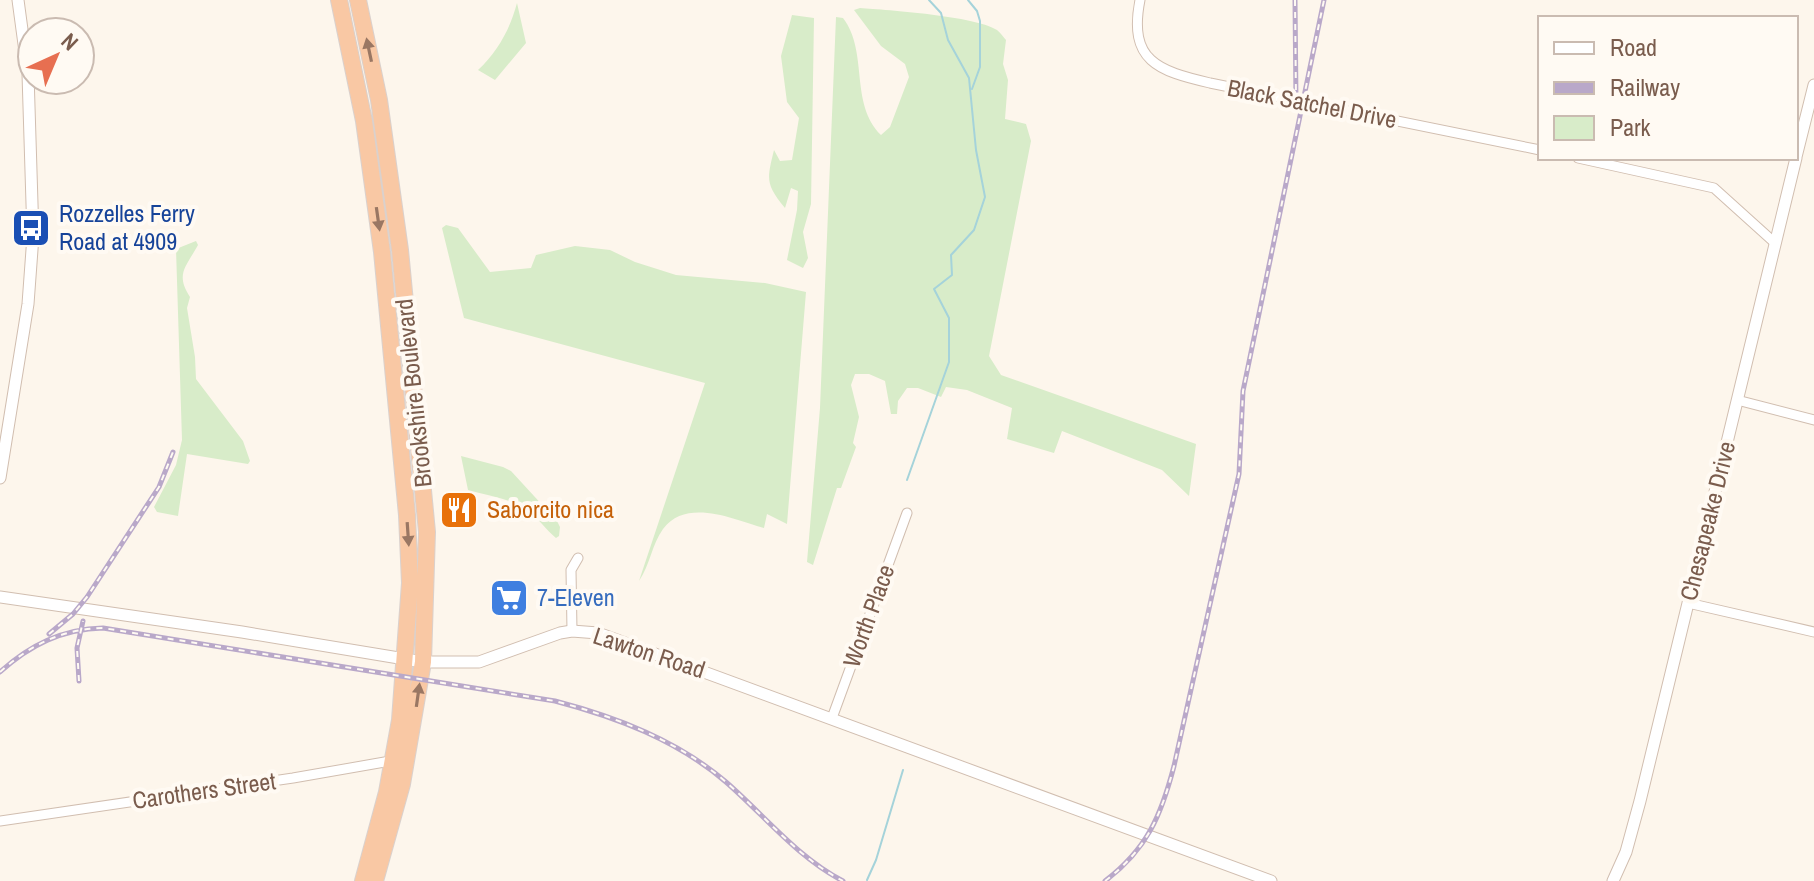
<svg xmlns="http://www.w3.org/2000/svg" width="1814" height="881" viewBox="0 0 1814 881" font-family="'Archivo Narrow',sans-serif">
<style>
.green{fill:#d8ecc9}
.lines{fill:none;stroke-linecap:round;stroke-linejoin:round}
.stream{stroke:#a5d3da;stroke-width:2}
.minor-casing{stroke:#d1beb0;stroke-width:11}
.tertiary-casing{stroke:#d1beb0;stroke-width:13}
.trunk-casing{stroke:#dad1cd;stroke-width:18}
.minor{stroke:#fff;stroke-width:9}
.tertiary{stroke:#fff;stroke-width:11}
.trunk{stroke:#f9c8a4;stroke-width:16}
.rail-casing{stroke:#b9a8c9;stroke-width:5}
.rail{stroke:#fffaf3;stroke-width:2;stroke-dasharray:6;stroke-linecap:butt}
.oneway{fill:#9a7763}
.labels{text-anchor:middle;stroke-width:8;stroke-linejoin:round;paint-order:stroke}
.street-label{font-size:24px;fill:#7a5c4d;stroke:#fffaf3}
.transit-label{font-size:24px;fill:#164399;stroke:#fffaf3;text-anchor:start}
.food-label{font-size:24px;fill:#c56008;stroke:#fffaf3;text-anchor:start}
.shop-label{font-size:24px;fill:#366cbe;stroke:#fffaf3;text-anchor:start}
</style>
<rect width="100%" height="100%" fill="#fdf6ec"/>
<path class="green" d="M517,3l9,40 -31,37 -17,-10c20,-19 32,-41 39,-67z
M860,8c28,2 115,8 137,22 4,3 6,7 9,10l-3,24 5,16 -3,39 21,5 5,17 -42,215 12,19 195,69 -7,52 -27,-26 -100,-39 -8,22 -47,-14 5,-31 -45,-18 -21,-3 -5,10 -23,-9h-11l-9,13 -1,13h-6l-6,-33 -16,-7h-14l-4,11 8,32 -6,26 3,4 -15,41h-4l-24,77 -6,-3 13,-154 16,-391 7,1c26,34 6,85 38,117l9,-8 19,-50 -4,-13 -24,-18 -27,-36z
M792,15l22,3 -3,186 -8,28 5,26 -5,10 -16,-8 10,-50 1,-19 -7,-3 -6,20c-20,-24 -18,-29 -11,-58l6,11 12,-1 7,-42 -12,-16 -6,-46z
M446,225l12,3 32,44 41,-4 5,-13 39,-9 35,4 25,12 41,13 89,8 41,9 -19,232 -20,-10 -3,14c-29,-8 -77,-31 -101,1 -11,15 -13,36 -24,52l66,-198 -241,-65 -22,-90z
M196,241l2,4c-12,22 -23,29 -8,52l-3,11 8,49 1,22 47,62 7,20 -2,3 -61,-10 -9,62 -21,-4 -3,-5 22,-42 6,-25 -6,-191z
M461,456l42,11 8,4 46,50 3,6 -1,9 -3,2c-10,-8 -17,-19 -27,-27 -18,-13 -41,-15 -61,-21z"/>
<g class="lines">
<path class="stream" d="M968,0l9,11 3,10v46l-8,22
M907,480l42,-118v-44l-15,-29 18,-14 -1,-20 23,-25 11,-33 -9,-47 -7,-72 -21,-38 -7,-27 -12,-13
M867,880l9,-20 27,-90"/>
<defs>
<path id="minor" d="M1140,0c-12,61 18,71 70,83l330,67
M1578,158l136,30 61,55
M1737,400l77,20
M1688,603l126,29
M572,631l-1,-61 7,-12
M832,718l75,-205
M0,821l293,-43 103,-18"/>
<path id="tertiary" d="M1796,157l18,-72
M0,478l28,-174 5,-68 -5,-162 -10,-74
M0,597l242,35 181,30h56l81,-29 12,-2 26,2 673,248
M1613,881l13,-29 14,-51 156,-643"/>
<path id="trunk" d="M339,0l25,121 18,131 25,263 3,68 -10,137 -13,72 -24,89
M358,0l21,100 21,150 27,282 -4,130 -21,122 -27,97"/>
</defs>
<use href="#minor" class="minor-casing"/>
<use href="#tertiary" class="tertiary-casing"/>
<use href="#trunk" class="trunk-casing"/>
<use href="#minor" class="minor"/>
<use href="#tertiary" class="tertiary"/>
<use href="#trunk" class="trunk"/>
<defs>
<path id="rail" d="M1295,0l1,101
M49,634l24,-20 14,-17 72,-110 14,-35
M0,672c30,-27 62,-43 103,-44l452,73c61,16 122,39 171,81 39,34 71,75 117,99
M79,681l-2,-33 6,-27
M1105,881c42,-32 56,-65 69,-115l65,-292 4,-83 81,-391"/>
</defs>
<use href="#rail" class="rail-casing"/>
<use href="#rail" class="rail"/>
</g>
<defs><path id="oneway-solid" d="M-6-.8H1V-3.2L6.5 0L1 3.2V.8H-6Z" transform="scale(2)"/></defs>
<g class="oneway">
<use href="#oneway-solid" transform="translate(369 50) rotate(-102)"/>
<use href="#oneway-solid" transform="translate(378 219) rotate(82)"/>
<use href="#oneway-solid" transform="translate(408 534) rotate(86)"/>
<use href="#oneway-solid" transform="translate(418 695) rotate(-82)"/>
</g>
<defs>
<symbol id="bus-square" viewBox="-11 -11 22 22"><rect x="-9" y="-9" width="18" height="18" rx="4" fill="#1a4fb4" stroke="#fffaf3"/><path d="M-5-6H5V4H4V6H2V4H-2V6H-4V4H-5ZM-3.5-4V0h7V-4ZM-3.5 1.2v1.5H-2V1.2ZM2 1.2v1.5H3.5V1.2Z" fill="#fff"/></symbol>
<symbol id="restaurant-square" viewBox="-11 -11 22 22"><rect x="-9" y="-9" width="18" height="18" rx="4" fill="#e8710a" stroke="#fffaf3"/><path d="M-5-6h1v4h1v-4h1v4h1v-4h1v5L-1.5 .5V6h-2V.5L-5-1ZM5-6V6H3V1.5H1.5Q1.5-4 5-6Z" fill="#fff"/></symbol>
<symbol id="supermarket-square" viewBox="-11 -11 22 22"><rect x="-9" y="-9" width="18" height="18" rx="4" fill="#3f7fe0" stroke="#fffaf3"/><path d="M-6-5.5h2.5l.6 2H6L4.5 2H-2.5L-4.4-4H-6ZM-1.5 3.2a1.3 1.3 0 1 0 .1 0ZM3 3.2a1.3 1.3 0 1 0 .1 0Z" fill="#fff"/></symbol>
</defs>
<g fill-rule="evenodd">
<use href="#bus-square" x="9" y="206" width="44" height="44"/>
<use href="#restaurant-square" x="437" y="488" width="44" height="44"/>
<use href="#supermarket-square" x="487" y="576" width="44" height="44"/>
</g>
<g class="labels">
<g class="street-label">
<text transform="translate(1312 104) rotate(11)" y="8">Black Satchel Drive</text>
<text transform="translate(414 393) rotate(-96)" y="8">Brookshire Boulevard</text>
<text transform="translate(1708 521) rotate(-76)" y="8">Chesapeake Drive</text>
<text transform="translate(869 616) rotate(-70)" y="8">Worth Place</text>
<text transform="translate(649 653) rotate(18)" y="8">Lawton Road</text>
<text transform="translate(204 791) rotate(-8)" y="8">Carothers Street</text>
</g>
<g class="transit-label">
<text x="59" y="222">Rozzelles Ferry<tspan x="59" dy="28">Road at 4909</tspan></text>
</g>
<g class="food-label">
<text x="487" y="518">Saborcito nica</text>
</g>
<g class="shop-label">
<text x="537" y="606">7-Eleven</text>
</g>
</g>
<rect x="1538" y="16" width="260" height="144" fill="#fffaf3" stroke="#cabbb1" stroke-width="2"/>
<rect x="1554" y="42" width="40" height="12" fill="#ffffff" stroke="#cabbb1" stroke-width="2"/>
<text x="1610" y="56" font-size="24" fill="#7a5c4d">Road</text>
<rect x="1554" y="82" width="40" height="12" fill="#b9a8c9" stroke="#cabbb1" stroke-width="2"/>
<text x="1610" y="96" font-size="24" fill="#7a5c4d">Railway</text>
<rect x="1554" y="116" width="40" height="24" fill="#d8ecc9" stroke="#cabbb1" stroke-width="2"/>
<text x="1610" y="136" font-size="24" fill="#7a5c4d">Park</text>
<g transform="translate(56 56) rotate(44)"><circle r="38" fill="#fffaf3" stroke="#cabbb1" stroke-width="2"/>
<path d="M0-6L14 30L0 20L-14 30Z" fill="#e76f51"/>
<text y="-12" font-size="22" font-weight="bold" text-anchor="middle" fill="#7a5c4d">N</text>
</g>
</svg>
